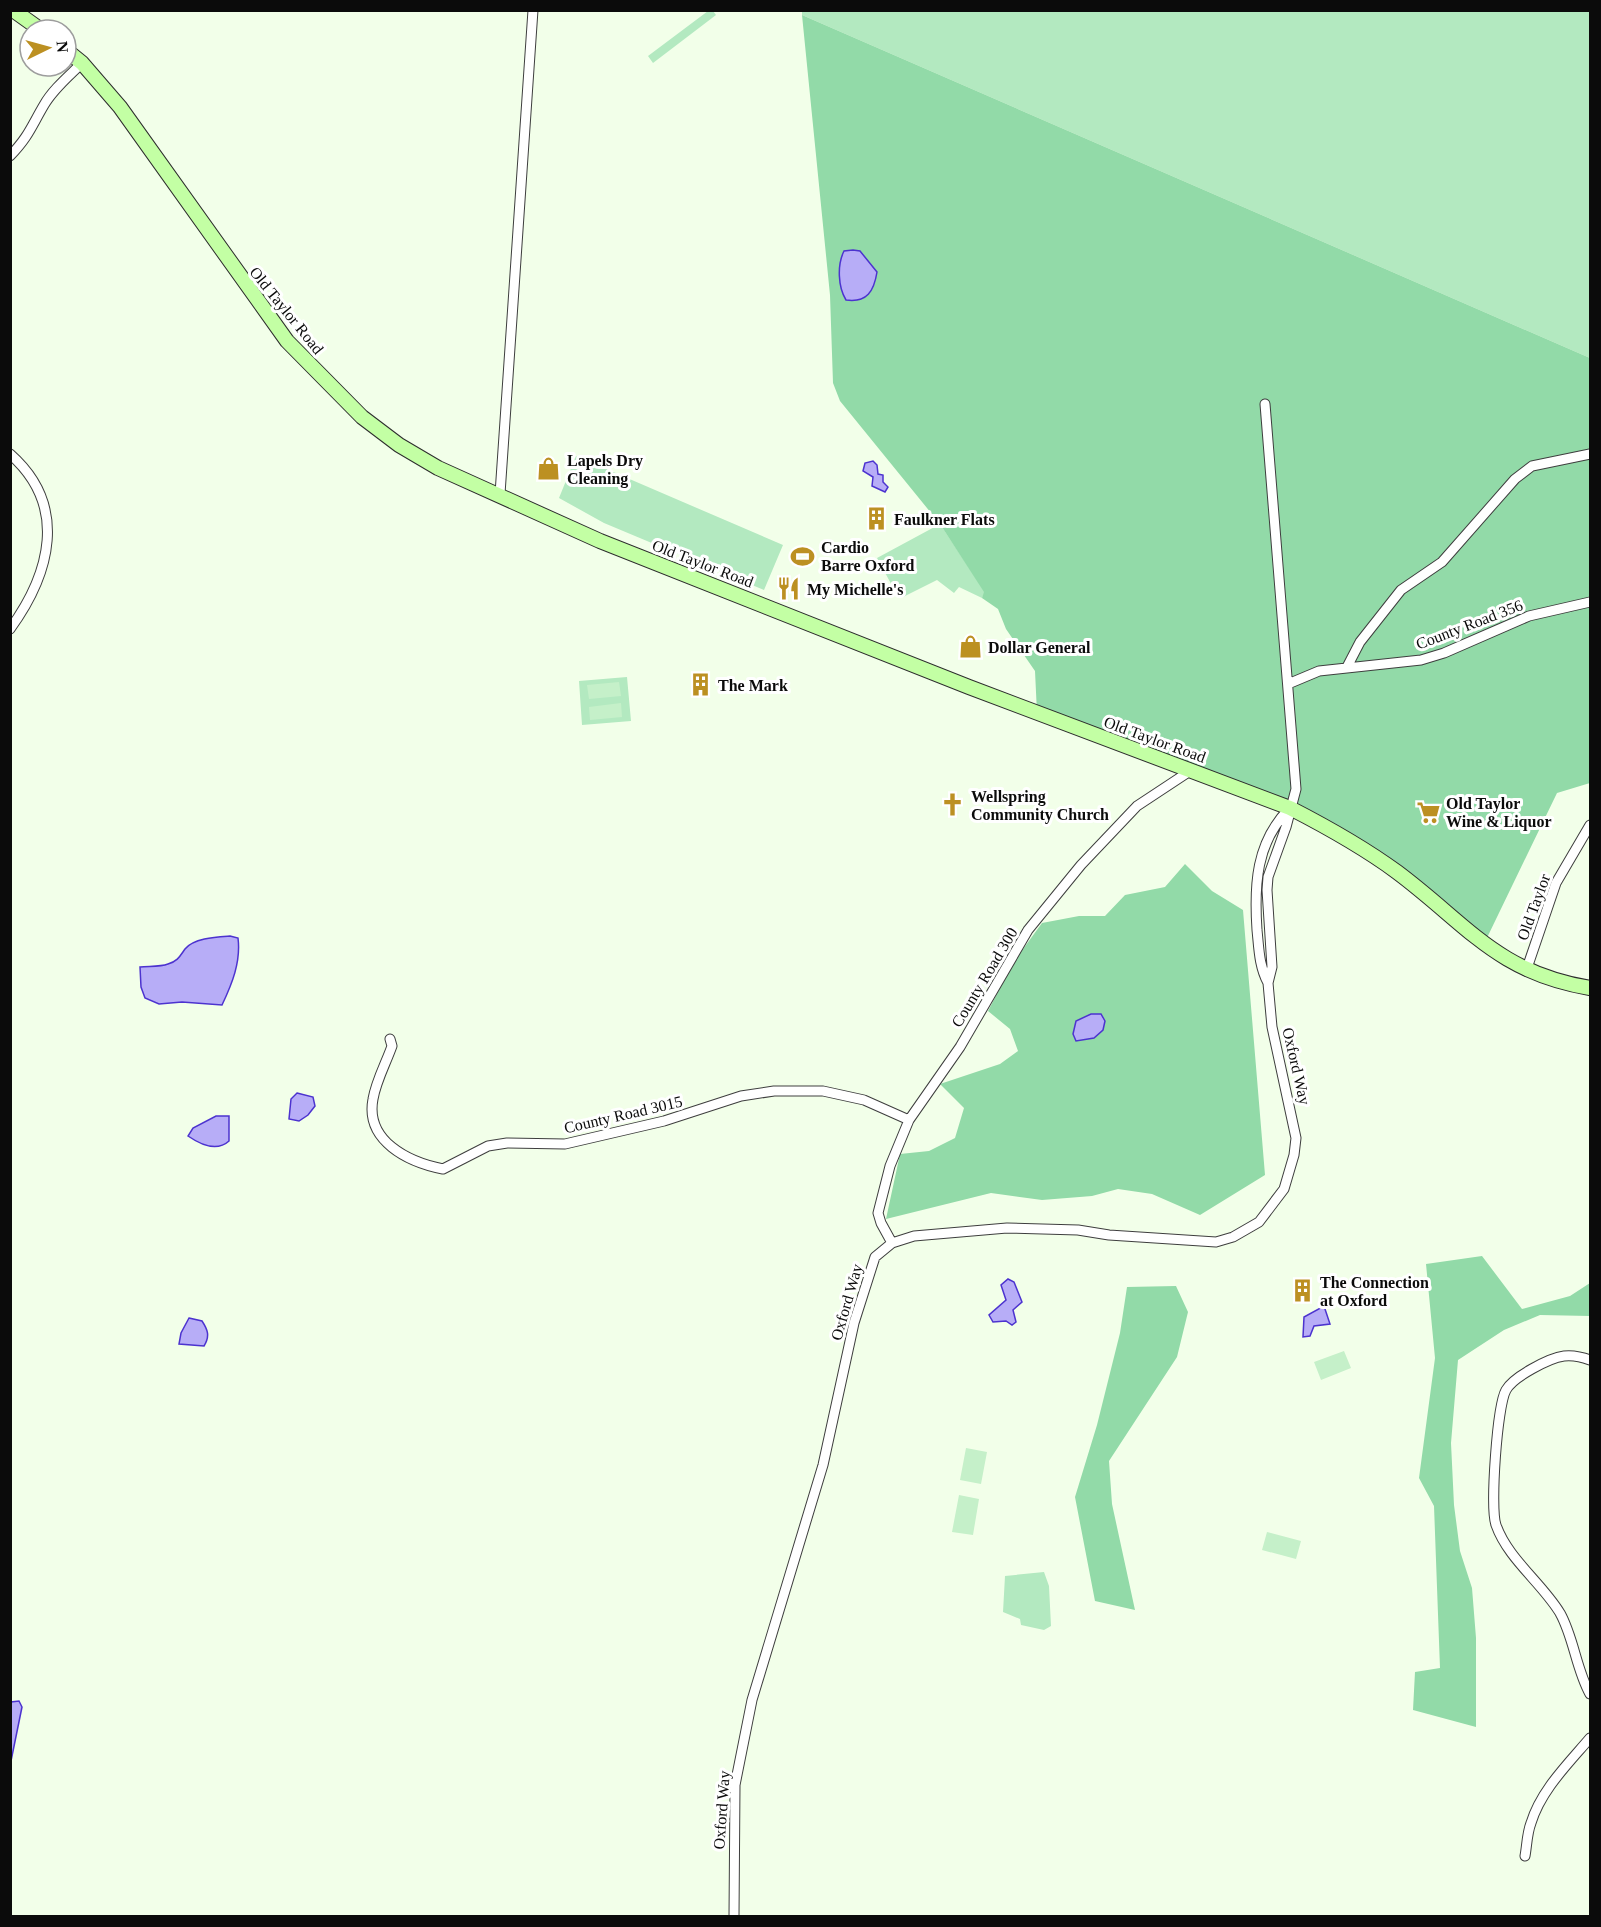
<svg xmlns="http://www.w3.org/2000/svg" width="1601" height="1927" viewBox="0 0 1601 1927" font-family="'Times New Roman',serif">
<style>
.green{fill:#b3e9c0}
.forest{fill:#92daa8}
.pitch{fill:#c5f0c9}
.water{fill:#b7adf7;stroke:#4c33cf;stroke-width:1.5}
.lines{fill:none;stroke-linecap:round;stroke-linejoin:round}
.street-casing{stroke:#3e3e3e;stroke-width:11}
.secondary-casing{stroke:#2d2d2d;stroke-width:16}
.street{stroke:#fff;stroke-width:9}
.secondary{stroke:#c3ffa4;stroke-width:14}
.labels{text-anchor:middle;stroke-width:6;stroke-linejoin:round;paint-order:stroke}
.street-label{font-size:16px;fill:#0b0b0b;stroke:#fff}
.poi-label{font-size:16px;font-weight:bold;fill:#0b0b0b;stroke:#fff;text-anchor:start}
</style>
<rect width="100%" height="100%" fill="#f2ffe9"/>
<path class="green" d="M708,11h5l3,4 -63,48 -5,-7z
M802,11h788v347l-788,-343z
M576,456l207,89 -19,45 -160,-67 -45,-25z
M940,524l45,68 -3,6 -23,-11 -5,6 -17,-13 -34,17 -8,-6 -18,-33z
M627,677l4,44 -49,4 -3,-44z
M1044,1572l5,14 2,40 -7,4 -23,-5 -1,-6 -17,-7 2,-36z"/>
<path class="forest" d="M802,15l788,343v425l-33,10 -73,151 -48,-40 -146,-96 -253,-95 -2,-42 -29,-42 -8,-20 -16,-11 2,-6 -44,-68 -100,-123 -7,-18 -3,-88z
M1185,864l27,27 31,19 22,265 -65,40 -48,-21 -34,-5 -26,7 -50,4 -51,-7 -105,26 14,-65 29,-3 26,-13 9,-30 -24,-24 60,-20 18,-13 -8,-22 -22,-18 25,-48 29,-40 37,-7h26l20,-21 40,-8z
M1482,1256l40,53 48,-13 20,-13v33l-50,-1 -36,15 -46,30 -7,83 3,62 6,46 12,37 4,50v89l-63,-17 2,-38 25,-4 -6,-162 -15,-28 16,-120 -9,-94z
M1176,1286l12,26 -11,45 -68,104 3,43 23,106 -40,-9 -20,-104 22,-72 23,-92 7,-46z"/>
<path class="pitch" d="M619,682l2,14 -32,3 -2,-14z
M621,703l1,14 -32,3 -1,-13z
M1344,1351l7,17 -30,12 -7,-18z
M966,1448l21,4 -6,32 -21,-4z
M959,1495l20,4 -6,36 -21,-3z
M1267,1532l34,9 -5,18 -34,-9z"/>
<path class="water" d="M853,250l7,1 17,21c-3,19 -10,31 -31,28 -8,-13 -9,-35 -2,-49z
M873,461l4,4 1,9 5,1v7l5,5 -3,5 -13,-6 1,-9 -10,-6 2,-8z
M230,936l8,2c3,24 -6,46 -16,67l-40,-3 -23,2 -14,-6 -4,-11 -1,-20c9,-1 20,0 28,-3 10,-3 12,-8 17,-15 9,-11 32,-12 45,-13z
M1091,1014h10l4,7 -2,9 -9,8 -18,3 -3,-7 3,-13z
M297,1093l16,4 2,9 -7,9 -9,6 -10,-2 2,-20z
M216,1116h13v25c-12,11 -28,4 -41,-5l5,-8z
M1008,1279l6,3 8,20 -9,8 3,12 -4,3 -6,-4 -13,1 -4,-7 17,-15 -5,-15z
M1324,1306l6,18 -16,2 -4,10 -7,1 1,-20z
M189,1318l13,3c6,9 8,15 2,25l-25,-2 2,-11z
M19,1701l3,6 -11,54v-59z"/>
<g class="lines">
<defs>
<path id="street" d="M10,156c19,-20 21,-29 34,-51 9,-16 25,-29 38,-42
M10,454c59,52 40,120 0,175
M500,494l33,-484
M1347,667l13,-25 41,-52 41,-28 73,-83 17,-13 58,-12
M1288,684l31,-13 102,-11 23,-7 85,-37 61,-14
M1526,971l30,-88 34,-58
M1268,983c-9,-17 -9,-34 -11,-53 -3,-45 -1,-88 32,-121
M390,1039l2,7c-6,17 -16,35 -19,53 -8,42 35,63 70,70l45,-23 19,-3 58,1 99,-23 77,-25 33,-5h49l41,9 45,20
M892,1243l-11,-20 -3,-10 12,-47 19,-46 51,-73 68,-117 53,-65 56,-59 53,-35
M1590,1360c-8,-3 -17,-5 -26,-4 -15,2 -51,21 -58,34 -9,16 -16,118 -10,135 12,34 46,58 64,88 14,25 16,56 30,81
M1525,1856c2,-11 2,-23 6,-33 10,-33 37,-59 59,-85
M734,1916l1,-131 17,-85 71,-235 31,-142 21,-66 17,-14 22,-7 93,-8 71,2 31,5 107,7 17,-5 26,-15 25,-33 10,-34 2,-17 -24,-111 -4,-44 4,-16 -5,-77 1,-13 18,-50 10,-38 -31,-385"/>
<path id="secondary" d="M13,10l28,20
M66,50l16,13 38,44 167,234 75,76 37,28 39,23 162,73 369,146 321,121c37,19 73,39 107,64 71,53 99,100 193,116"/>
</defs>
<use href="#street" class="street-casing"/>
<use href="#secondary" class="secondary-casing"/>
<use href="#street" class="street"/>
<use href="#secondary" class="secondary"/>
</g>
<defs>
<symbol id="shop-bare" viewBox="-9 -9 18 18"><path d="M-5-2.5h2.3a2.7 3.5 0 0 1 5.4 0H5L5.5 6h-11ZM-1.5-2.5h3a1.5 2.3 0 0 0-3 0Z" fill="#bc9022" stroke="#fff" stroke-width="2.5" paint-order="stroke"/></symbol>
<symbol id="building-bare" viewBox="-9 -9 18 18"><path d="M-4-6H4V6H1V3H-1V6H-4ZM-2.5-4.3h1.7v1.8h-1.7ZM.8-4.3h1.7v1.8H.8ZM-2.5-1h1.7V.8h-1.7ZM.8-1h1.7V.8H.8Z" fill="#bc9022" stroke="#fff" stroke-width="2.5" paint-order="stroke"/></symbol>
<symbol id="stadium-bare" viewBox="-9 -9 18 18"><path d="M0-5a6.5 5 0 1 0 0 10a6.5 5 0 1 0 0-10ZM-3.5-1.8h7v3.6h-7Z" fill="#bc9022" stroke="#fff" stroke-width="2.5" paint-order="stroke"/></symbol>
<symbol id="restaurant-bare" viewBox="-9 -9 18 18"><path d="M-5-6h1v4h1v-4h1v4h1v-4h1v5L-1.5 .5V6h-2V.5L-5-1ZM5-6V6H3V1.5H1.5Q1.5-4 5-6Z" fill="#bc9022" stroke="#fff" stroke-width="2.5" paint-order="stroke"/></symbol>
<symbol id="church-bare" viewBox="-9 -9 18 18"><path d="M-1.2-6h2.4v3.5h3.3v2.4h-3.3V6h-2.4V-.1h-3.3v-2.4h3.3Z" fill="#bc9022" stroke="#fff" stroke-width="2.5" paint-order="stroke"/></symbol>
<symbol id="supermarket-bare" viewBox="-9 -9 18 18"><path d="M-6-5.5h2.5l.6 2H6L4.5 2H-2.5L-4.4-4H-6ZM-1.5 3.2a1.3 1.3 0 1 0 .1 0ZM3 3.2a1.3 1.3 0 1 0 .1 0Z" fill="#bc9022" stroke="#fff" stroke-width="2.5" paint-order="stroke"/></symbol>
</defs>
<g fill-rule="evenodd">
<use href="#shop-bare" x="532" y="452" width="33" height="33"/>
<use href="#building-bare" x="860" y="502" width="33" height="33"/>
<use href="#stadium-bare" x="786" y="540" width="33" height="33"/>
<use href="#restaurant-bare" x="772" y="572" width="33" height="33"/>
<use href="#shop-bare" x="954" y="630" width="33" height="33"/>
<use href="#building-bare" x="684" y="668" width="33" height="33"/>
<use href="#church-bare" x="936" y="788" width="33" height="33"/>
<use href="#supermarket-bare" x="1412" y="796" width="33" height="33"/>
<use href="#building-bare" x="1286" y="1274" width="33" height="33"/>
</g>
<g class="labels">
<g class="street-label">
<text transform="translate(287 310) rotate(51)" y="6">Old Taylor Road</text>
<text transform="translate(703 563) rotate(21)" y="6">Old Taylor Road</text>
<text transform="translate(1469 624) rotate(-21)" y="6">County Road 356</text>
<text transform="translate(1155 739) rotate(20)" y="6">Old Taylor Road</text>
<text transform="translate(1533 907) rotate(-70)" y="6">Old Taylor</text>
<text transform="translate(984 977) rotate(-59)" y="6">County Road 300</text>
<text transform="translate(1297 1066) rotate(77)" y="6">Oxford Way</text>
<text transform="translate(623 1114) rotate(-13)" y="6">County Road 3015</text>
<text transform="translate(846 1302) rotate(-74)" y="6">Oxford Way</text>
<text transform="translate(721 1810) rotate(-86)" y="6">Oxford Way</text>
</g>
<g class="poi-label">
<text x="567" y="466">Lapels Dry<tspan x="567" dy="18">Cleaning</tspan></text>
<text x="894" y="525">Faulkner Flats</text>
<text x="821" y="553">Cardio<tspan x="821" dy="18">Barre Oxford</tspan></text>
<text x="807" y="595">My Michelle's</text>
<text x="988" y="653">Dollar General</text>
<text x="718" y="691">The Mark</text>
<text x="971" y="802">Wellspring<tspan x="971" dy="18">Community Church</tspan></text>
<text x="1446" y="809">Old Taylor<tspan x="1446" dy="18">Wine &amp; Liquor</tspan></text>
<text x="1320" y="1288">The Connection<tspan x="1320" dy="18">at Oxford</tspan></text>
</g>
</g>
<rect width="1601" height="1927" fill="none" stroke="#0b0b0b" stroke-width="24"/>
<g transform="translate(48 48) rotate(85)"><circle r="28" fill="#ffffff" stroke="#9d9d9d" stroke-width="1.5"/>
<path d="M0-4.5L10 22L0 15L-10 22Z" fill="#bc9022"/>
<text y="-9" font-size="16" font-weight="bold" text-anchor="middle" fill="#0b0b0b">N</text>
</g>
</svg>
